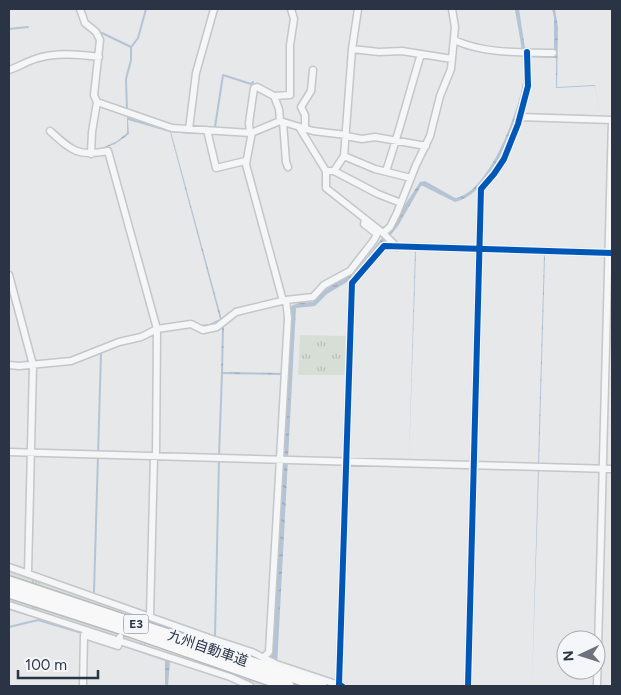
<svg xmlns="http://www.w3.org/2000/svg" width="621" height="695" viewBox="0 0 621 695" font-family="Figtree,'Noto Sans JP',sans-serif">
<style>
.grass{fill:url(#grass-tufts)}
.water{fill:url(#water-ripples)}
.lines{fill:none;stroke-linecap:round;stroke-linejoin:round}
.stream{stroke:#b4c4d5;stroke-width:2}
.street-casing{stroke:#c4c6c8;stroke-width:9}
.highway-casing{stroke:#b8bbbf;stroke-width:14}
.street{stroke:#f5f6f7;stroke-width:6}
.highway{stroke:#f8f8f8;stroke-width:11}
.cycleway-casing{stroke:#f4f6f9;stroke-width:9}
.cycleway{stroke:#0057b8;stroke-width:6}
.labels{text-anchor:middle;stroke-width:5;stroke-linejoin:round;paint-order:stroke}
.shield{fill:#f4f6f9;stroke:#676e7b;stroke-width:1}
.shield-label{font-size:12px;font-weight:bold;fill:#2b3445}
.street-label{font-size:14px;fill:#2b3445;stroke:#f4f6f9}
</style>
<defs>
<pattern id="grass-tufts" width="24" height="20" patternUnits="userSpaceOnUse" patternTransform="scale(1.25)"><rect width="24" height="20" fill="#d6ded6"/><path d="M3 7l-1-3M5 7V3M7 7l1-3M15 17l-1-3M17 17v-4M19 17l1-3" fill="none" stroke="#b8bfb9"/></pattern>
<pattern id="water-ripples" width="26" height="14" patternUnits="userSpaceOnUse" patternTransform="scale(1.25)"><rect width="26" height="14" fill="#b4c4d5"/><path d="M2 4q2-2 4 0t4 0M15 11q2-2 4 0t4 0" fill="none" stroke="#93a0af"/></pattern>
</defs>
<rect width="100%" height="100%" fill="#e6e8ea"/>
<path class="grass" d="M300,335l47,1 -2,39h-47z
M9,569l117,42 -5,1 -112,-36z
M9,599l110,35 -2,4 -108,-34z
M134,613l113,39 14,7 -2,2 -129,-46z
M123,636l124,42 18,6 -1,2h-6l-4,-2 -3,1 -17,-9 -110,-37z"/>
<path class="water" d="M515,9h4l7,46h28v-38l-2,-8h3l3,18 -1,60 38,-2 5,32 -5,-31 -39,2v-30l-30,-1c0,8 1,16 0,23 -4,35 -33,114 -71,122l-32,-16h-2l-23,40 -35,42 -11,11 -25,15 -12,12 -19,2 -19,359 -8,-9 20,-351 9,-4 15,-1 12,-12 33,-22 29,-36 33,-50 5,-1 30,17c33,-4 64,-87 68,-116 3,-23 -5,-50 -8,-73z
M127,117l43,14 35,2 -15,1 -19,-2 51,188 -13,5h-10l10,-1 11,-5 -50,-187 -42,-12 1,14 -14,10 -17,6 19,-9 10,-8z
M415,251h1l-7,210z
M544,255h1l-6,210h-1z
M222,327h2l-1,45 58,1v2l-60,-1z
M538,469h1l-7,217z
M9,607l114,37c7,5 35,12 45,15l2,2 -2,25h-3v-25l-83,-29 -73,-22z"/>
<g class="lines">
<path class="stream" d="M9,29l19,-2
M102,33l29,14v13l-5,19 1,31
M132,46l6,-8 8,-29
M465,48l23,5
M215,127l8,-52 28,9 2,-2
M9,287l15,56
M21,363l8,-2 -1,-1
M219,456l3,-83
M600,465l4,-142
M94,592l7,-239
M9,627l29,-7 44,13
M215,635l4,-175"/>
<defs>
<path id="street" d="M80,9l5,14 11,9 4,8 -6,55 3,7 -5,30 -1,22
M454,40c31,14 65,12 99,13
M352,49l27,3 23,-1 50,8
M9,70c9,-3 17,-8 26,-11 20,-7 43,-5 64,-2
M274,96l5,13 1,12
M97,102l75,26 79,5 29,-12 33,10 33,4
M519,117l93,3
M283,122l3,40 2,5
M299,127l27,44v17l57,45 14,14
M189,129l7,-56 18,-64
M305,129v-14l-4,-8 10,-16 2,-21
M207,130l9,38 29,-7 38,140
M50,131c22,20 28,26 58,20l49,178 -1,127
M250,133l-1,-10 5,-35 3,-1 17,9 16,-1v-50l4,-26 -3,-10
M346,136l16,3 13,-2 51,9
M344,156l31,13 36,9
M246,164l6,-32
M326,171h8l10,-15 8,-107 6,-40
M334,171l44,23 23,9
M386,171c13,-38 23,-78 35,-117
M383,233l7,-6 7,-14 19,-48 14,-29 10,-40 11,-27 4,-42 -3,-18
M9,275l24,90 -5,208
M9,365l10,1 52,-5 48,-19 22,-5 16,-8 34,-5 12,6 14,-3 19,-15 50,-12
M9,452l603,17
M9,567l203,72 40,13 24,12 66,22
M9,605l221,72 20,9
M150,616l4,-160
M263,658l6,-6 19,-334 -2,-18 27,-3 11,-12 26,-14 24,-31 3,-6 -13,-10 1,-5
M339,685l13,-402 32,-37 228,7
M83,686l1,-51 34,11 2,-9
M468,686l13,-497 13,-15 10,-15 14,-35 10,-38 -1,-34
M597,686l15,-566"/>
<path id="highway" d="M9,582l312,104
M9,592l124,40 155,54"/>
</defs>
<use href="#street" class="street-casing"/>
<use href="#highway" class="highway-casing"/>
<use href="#street" class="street"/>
<use href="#highway" class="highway"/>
<defs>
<path id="cycleway" d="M342,686l-3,-1 13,-402 32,-37 228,7
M468,686l13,-497 13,-15 10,-15 14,-35 10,-38 -1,-34"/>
</defs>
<use href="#cycleway" class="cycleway-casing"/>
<use href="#cycleway" class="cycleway"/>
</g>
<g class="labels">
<rect class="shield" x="123.5" y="614.5" width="25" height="19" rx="4"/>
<g class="shield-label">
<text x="136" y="628">E3</text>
</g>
<g class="street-label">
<text transform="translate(208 648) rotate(19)" y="5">九州自動車道</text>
</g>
</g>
<rect width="621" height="695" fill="none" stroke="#2b3445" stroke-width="20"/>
<g transform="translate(581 655) rotate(266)"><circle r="24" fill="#f4f6f9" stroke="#a4a8b1"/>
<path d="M0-4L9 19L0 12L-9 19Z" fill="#6c737f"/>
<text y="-8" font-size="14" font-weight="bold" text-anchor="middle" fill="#2b3445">N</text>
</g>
<path d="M18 670v8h80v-8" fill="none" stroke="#2b3445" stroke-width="2.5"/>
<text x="25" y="670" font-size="15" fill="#2b3445" stroke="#f4f6f9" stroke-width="4" paint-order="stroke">100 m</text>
</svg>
